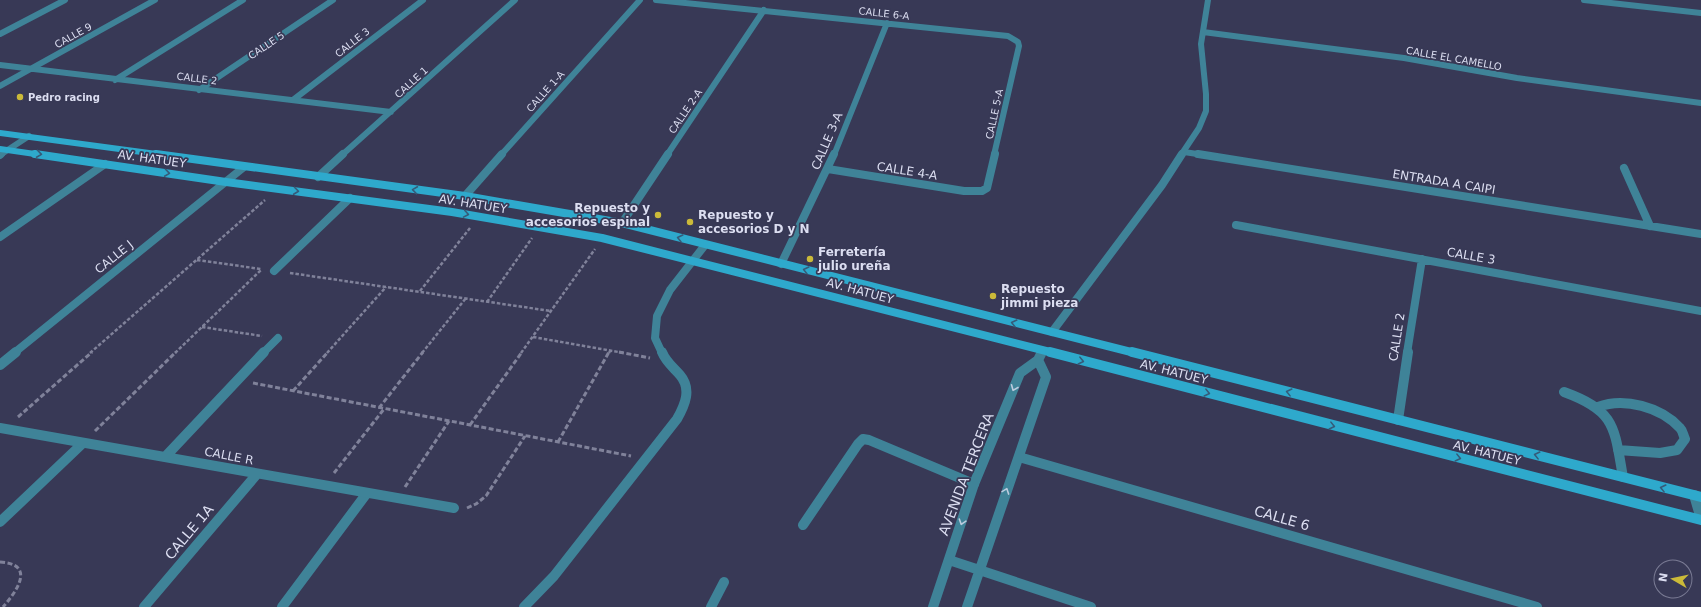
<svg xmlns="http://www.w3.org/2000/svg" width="1701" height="607" viewBox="0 0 1701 607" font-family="'DejaVu Sans',sans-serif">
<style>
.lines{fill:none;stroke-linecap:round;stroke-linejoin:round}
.path-far1{stroke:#80829a;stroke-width:2.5;stroke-dasharray:3.5 2;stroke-linecap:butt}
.path{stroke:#80829a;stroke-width:3;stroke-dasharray:5 2.5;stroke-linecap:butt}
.lane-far1{stroke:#3f8398;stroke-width:8}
.lane{stroke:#3f8398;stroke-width:10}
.street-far2{stroke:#3f8398;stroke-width:6}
.street-far1{stroke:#3f8398;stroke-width:8}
.street{stroke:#3f8398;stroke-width:10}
.secondary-far2{stroke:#2ea9cc;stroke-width:6}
.secondary-far1{stroke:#2ea9cc;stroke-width:8}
.secondary{stroke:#2ea9cc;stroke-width:10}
.oneway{stroke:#355b79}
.oneway2{stroke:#bdccdf}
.poi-dot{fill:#cbba39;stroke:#383956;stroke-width:1.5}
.labels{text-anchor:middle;stroke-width:3.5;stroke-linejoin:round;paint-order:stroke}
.far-street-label{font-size:10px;fill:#dcdef1;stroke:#383956}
.far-poi-label{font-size:10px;font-weight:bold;fill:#dcdef1;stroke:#383956;text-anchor:start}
.street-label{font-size:12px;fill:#dcdef1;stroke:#383956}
.poi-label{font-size:12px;font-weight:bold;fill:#dcdef1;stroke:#383956;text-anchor:start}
.near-street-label{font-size:14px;fill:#dcdef1;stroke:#383956}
</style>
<rect width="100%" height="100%" fill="#383956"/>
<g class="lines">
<path class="path-far1" d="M197,260l64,9
M290,273l261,38
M420,291l50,-63
M487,302l45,-64
M202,327l60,9
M533,337l91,16
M90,353l175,-153
M175,353l86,-83
M327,353l59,-66
M422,353l44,-55
M521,353l74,-104
M609,353l1,-2"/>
<path class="path" d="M619,352l31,6
M253,383l378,73
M293,391l35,-39
M379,408l44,-56
M18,417l74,-65
M470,425l52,-73
M95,431l81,-79
M558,442l51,-90
M334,473l50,-64
M405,487l44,-66
M467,508l9,-4 10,-8 39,-60
M0,562c36,2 17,29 3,45"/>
<path class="lane-far1" d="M274,271l76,-73"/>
<path class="lane" d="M1564,392c52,19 50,35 59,85
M1598,407c26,-10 63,0 82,21 3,3 3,7 5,11l-8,11 -17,3 -42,-3
M0,522l83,-79
M803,525l55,-81 5,-5 6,1 105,44
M282,607l85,-114
M711,607l13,-25"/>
<path class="street-far2" d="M656,0l352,36 10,6 1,4 -25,109
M1584,0l117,13
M1203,32l201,26 113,20 184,25
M0,34l65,-34
M0,65l391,47
M115,80l128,-80
M0,86l155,-86
M199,90l134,-90
M293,100l130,-100
M1184,152l20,3
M0,155l29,-19
M342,155l173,-155
M501,155l139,-155
M667,155l97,-145
M834,155l53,-132
M1181,155l18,-27 7,-17v-17l-5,-50 7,-44"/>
<path class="street-far1" d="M1198,154l503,80
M0,155l1,-1
M1624,168l26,58
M828,169l136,22h18l5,-3 8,-34
M318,177l25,-23
M465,196l37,-42
M622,223l46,-69
M1236,225l465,86
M0,237l105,-73
M781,264l53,-110
M1052,332l110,-147 20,-31
M14,353l230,-186
M263,353l15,-15
M662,353l-7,-15 2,-22 13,-26 35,-45
M1042,353l1,-2
M1407,353l15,-94"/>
<path class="street" d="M0,365l16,-13
M1398,420l10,-68
M0,428l454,80
M165,457l99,-105
M1019,457l518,150
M1694,495l7,24
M949,560l142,47
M144,607l113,-133
M524,607l30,-31 123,-157c8,-14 15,-30 3,-44 -7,-8 -14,-13 -18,-23
M933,607l41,-123 46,-111 18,-13 4,-8
M967,607l79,-230 -8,-17"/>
<path class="secondary-far2" d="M0,133l164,22
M0,149l42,6"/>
<path class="secondary-far1" d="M35,154l191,28 226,30 150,26 452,115
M156,154l309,42 157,27 513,130"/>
<path class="secondary" d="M1050,352l651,168
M1132,352l569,145"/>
</g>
<defs><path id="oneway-chevron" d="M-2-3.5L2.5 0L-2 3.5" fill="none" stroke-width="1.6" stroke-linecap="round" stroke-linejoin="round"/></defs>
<g class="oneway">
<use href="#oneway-chevron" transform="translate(39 154) rotate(8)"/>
<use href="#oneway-chevron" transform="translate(167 173) rotate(8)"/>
<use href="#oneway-chevron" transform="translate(415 190) rotate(-172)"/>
<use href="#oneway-chevron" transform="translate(296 191) rotate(7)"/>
<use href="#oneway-chevron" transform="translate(466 214) rotate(10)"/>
<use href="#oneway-chevron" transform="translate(680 238) rotate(-166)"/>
<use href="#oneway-chevron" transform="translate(806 270) rotate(-166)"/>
<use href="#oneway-chevron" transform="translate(1014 323) rotate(-166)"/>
<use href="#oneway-chevron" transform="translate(1081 361) rotate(14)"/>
<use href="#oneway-chevron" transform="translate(1289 392) rotate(-166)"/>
<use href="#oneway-chevron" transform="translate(1207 393) rotate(14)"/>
<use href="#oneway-chevron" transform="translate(1332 426) rotate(14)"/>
<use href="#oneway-chevron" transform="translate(1537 455) rotate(-166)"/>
<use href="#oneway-chevron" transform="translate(1458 458) rotate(14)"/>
<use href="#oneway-chevron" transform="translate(1663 488) rotate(-166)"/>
</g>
<g class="oneway2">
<use href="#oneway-chevron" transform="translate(1014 388) rotate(112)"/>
<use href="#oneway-chevron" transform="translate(1006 491) rotate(-70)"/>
<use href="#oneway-chevron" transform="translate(962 522) rotate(108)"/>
</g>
<g class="poi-dot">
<circle cx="20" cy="97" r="4"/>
<circle cx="658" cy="215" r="4"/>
<circle cx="690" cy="222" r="4"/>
<circle cx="810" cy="259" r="4"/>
<circle cx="993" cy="296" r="4"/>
</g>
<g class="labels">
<g class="far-street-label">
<text transform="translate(884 13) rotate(6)" y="4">CALLE 6-A</text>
<text transform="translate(73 35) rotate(-29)" y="4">CALLE 9</text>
<text transform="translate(352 42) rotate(-38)" y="4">CALLE 3</text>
<text transform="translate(266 45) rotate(-34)" y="4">CALLE 5</text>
<text transform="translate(1454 58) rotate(10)" y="4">CALLE EL CAMELLO</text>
<text transform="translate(197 78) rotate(7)" y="4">CALLE 2</text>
<text transform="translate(411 82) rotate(-42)" y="4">CALLE 1</text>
<text transform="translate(545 91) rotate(-48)" y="4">CALLE 1-A</text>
<text transform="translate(685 111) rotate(-56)" y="4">CALLE 2-A</text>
<text transform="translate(994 114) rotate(-78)" y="4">CALLE 5-A</text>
</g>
<g class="far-poi-label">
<text x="28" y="101">Pedro racing</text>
</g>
<g class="street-label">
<text transform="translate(827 141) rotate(-67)" y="4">CALLE 3-A</text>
<text transform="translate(152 159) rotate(8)" y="4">AV. HATUEY</text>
<text transform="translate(907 171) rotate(9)" y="4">CALLE 4-A</text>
<text transform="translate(1444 182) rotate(9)" y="4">ENTRADA A CAIPI</text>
<text transform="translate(473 204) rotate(9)" y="4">AV. HATUEY</text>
<text transform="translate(1471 256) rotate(10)" y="4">CALLE 3</text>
<text transform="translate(114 257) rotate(-39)" y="4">CALLE J</text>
<text transform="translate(860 291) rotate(15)" y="4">AV. HATUEY</text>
<text transform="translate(1397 337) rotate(-81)" y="4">CALLE 2</text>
<text transform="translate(1174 372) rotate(14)" y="4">AV. HATUEY</text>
<text transform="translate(1487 453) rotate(14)" y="4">AV. HATUEY</text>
<text transform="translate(229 456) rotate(11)" y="4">CALLE R</text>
</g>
<g class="poi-label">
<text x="650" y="212" text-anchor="end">Repuesto y<tspan x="650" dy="14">accesorios espinal</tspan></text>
<text x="698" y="219">Repuesto y<tspan x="698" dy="14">accesorios D y N</tspan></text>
<text x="818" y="256">Ferretería<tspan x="818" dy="14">julio ureña</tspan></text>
<text x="1001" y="293">Repuesto<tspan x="1001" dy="14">jimmi pieza</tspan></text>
</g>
<g class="near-street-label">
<text transform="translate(966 474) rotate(-69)" y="5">AVENIDA TERCERA</text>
<text transform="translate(1282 518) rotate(16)" y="5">CALLE 6</text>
<text transform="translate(189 532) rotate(-50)" y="5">CALLE 1A</text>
</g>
</g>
<g transform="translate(1673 579) rotate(279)"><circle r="19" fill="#383956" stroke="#7a7b94"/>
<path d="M0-3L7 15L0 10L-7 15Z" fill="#cbba39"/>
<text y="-6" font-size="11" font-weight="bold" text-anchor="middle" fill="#dcdef1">N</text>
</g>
</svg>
